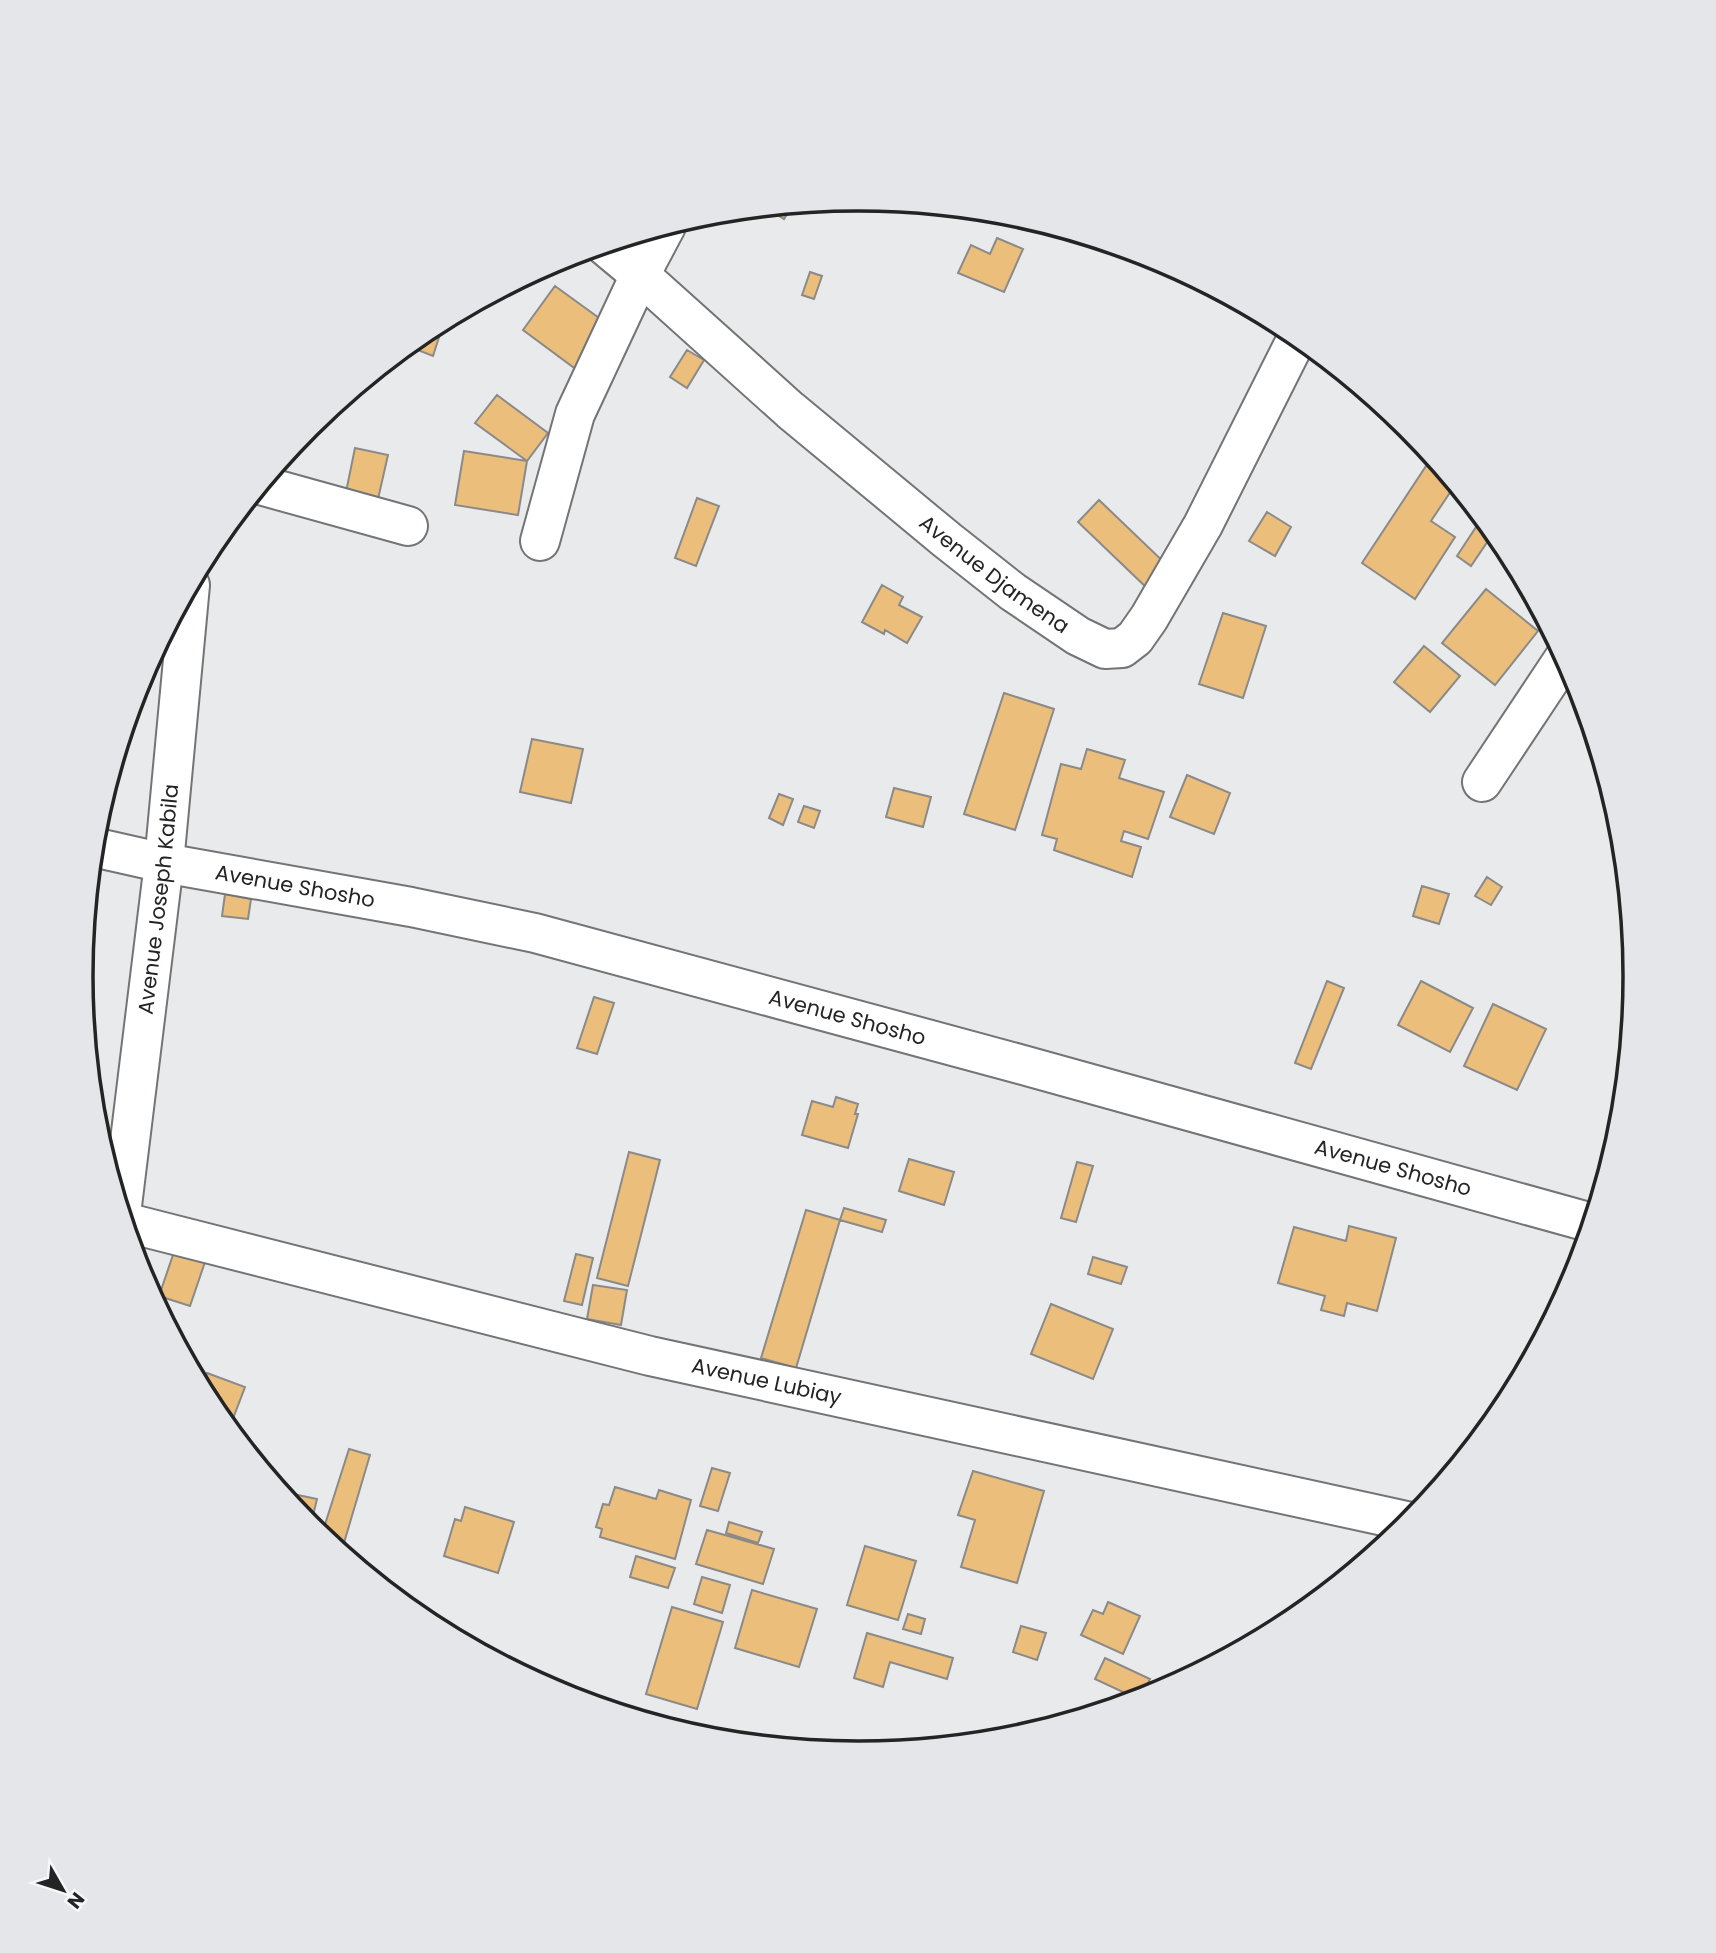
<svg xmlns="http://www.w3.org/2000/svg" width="1716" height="1953" viewBox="0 0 1716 1953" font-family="Poppins,sans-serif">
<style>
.building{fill:#ecbe7c;stroke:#8b8a88;stroke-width:2}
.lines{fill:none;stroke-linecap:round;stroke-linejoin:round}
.minor-casing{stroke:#737476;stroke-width:42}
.minor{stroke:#fff;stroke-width:38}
.labels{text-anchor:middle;stroke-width:7;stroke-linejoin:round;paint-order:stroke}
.street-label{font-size:21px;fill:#242425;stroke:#f6f7fa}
.rim{fill:none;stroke:#242425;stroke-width:3.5}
</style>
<rect width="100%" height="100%" fill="#e9eaec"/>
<path class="building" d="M793,205l-9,14 -11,-7 4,-5z
M997,238l26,11 -19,43 -46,-19 13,-28 19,9z
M810,272l12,4 -8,23 -12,-4z
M555,286l55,40 -33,44 -54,-40z
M431,328l10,3 -8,25 -18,-7 5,-14z
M687,350l17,10 -17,28 -17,-11z
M497,395l51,38 -21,28 -52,-38z
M355,448l33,7 -10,44 -32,-7z
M464,451l63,10 -9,54 -63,-10z
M1432,457l23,28 -24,36 24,16 -40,62 -53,-36z
M697,498l22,8 -23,60 -21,-8z
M1099,500l71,68 -21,22 -71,-68z
M1267,512l24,15 -16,29 -26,-15z
M1482,518l12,14 -23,34 -14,-10z
M882,585l21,12 -4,8 23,12 -15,26 -22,-13 -1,4 -22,-12z
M1486,589l52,42 -43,54 -53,-42z
M1223,613l43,13 -23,72 -44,-14z
M1424,646l36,30 -30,36 -36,-30z
M1004,693l50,16 -39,121 -51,-16z
M532,739l51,10 -12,54 -51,-11z
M1087,749l38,11 -6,18 45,14 -16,47 -24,-8 -3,10 20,6 -9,30 -78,-27 3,-11 -15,-4 19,-71 20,5z
M1187,775l43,18 -16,41 -44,-17z
M894,788l37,9 -8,30 -37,-10z
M779,794l14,5 -10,26 -14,-7z
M804,806l16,5 -6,17 -16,-6z
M1487,877l15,10 -11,18 -16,-9z
M1422,886l27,8 -10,30 -26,-8z
M225,894l26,5 -3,20 -26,-3z
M1327,981l17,7 -33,81 -16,-6z
M1421,981l52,27 -23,44 -52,-27z
M594,997l20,6 -17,51 -20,-6z
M1493,1004l53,25 -29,61 -53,-24z
M836,1097l22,7 -3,10h3l-10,34 -46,-13 10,-34 21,6z
M629,1152l31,8 -32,126 -31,-8z
M909,1159l45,13 -10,33 -45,-14z
M1077,1162l16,4 -17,56 -15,-4z
M844,1208l42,12 -4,12 -42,-12z
M806,1210l34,10 -44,148 -35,-10z
M1349,1226l47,12 -19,73 -30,-8 -3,13 -23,-6 4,-14 -47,-13 16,-56 52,14z
M174,1252l31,10 -15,44 -31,-10z
M576,1254l17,4 -11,47 -18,-4z
M1093,1257l34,10 -6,17 -33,-10z
M593,1285l34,5 -6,35 -34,-6z
M1051,1304l62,25 -20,50 -62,-25z
M207,1373l38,14 -16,42 -18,-21 -10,-20z
M349,1449l21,6 -29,98 -20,-16z
M712,1468l18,5 -12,38 -18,-5z
M973,1471l71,20 -27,92 -56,-16 14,-47 -17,-5z
M615,1487l41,12 3,-9 32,10 -16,59 -75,-22 2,-8 -6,-2 7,-23 6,1z
M279,1491l38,8 -7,29 -2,-2z
M465,1507l49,15 -16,51 -54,-17 11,-37 6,2z
M729,1522l33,10 -4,11 -32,-10z
M707,1530l67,19 -11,35 -67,-20z
M865,1546l51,15 -18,59 -51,-15z
M636,1556l39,12 -7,20 -38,-11z
M702,1577l28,8 -8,28 -28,-9z
M752,1590l65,19 -18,58 -64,-19z
M1108,1602l32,14 -17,38 -42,-19 12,-25 10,4z
M672,1607l51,15 -26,87 -51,-15z
M908,1614l17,5 -4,15 -18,-5z
M1021,1626l25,7 -9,27 -24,-8z
M867,1633l86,25 -6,21 -57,-17 -7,25 -29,-9z
M1105,1658l45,21 -10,21 -45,-21z"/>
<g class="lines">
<defs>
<g id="minor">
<path id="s1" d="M604,245l36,30 150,135 157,130 66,52 65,44 27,13 17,-1 13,-10 14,-20 54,-93 95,-189"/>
<path d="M260,485l148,41"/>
<path d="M540,541l35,-127 65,-139 26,-49"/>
<path d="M1482,782l83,-125"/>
<path id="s2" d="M93,847l71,16 247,44 124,26 488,132 569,158"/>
<path id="s3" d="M121,1214l43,-351 26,-278"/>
<path id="s4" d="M124,1222l526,134 761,166"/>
</g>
</defs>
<use href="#minor" class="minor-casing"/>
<use href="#minor" class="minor"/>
</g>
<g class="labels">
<g class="street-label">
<text dy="7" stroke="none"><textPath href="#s1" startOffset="511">Avenue Djamena</textPath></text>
<text dy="7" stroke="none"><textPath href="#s2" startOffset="206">Avenue Shosho</textPath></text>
<text dy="7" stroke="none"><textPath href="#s3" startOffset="317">Avenue Joseph Kabila</textPath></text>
<text dy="7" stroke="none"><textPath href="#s2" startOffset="774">Avenue Shosho</textPath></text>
<text dy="7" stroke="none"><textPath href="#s2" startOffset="1340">Avenue Shosho</textPath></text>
<text dy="7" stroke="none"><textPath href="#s4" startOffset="662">Avenue Lubiay</textPath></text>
</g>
</g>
<path d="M0 0H1716V1953H0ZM93 976a765 765 0 1 1 1530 0a765 765 0 1 1-1530 0Z" fill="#e5e6e9" fill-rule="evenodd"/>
<path class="rim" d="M93 976a765 765 0 1 1 1530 0a765 765 0 1 1-1530 0Z"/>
<g transform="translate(63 1890) rotate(129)" stroke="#f6f7fa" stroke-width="5" paint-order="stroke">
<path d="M0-5L12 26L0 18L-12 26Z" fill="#242425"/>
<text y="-10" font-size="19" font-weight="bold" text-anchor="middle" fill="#242425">N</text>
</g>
</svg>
